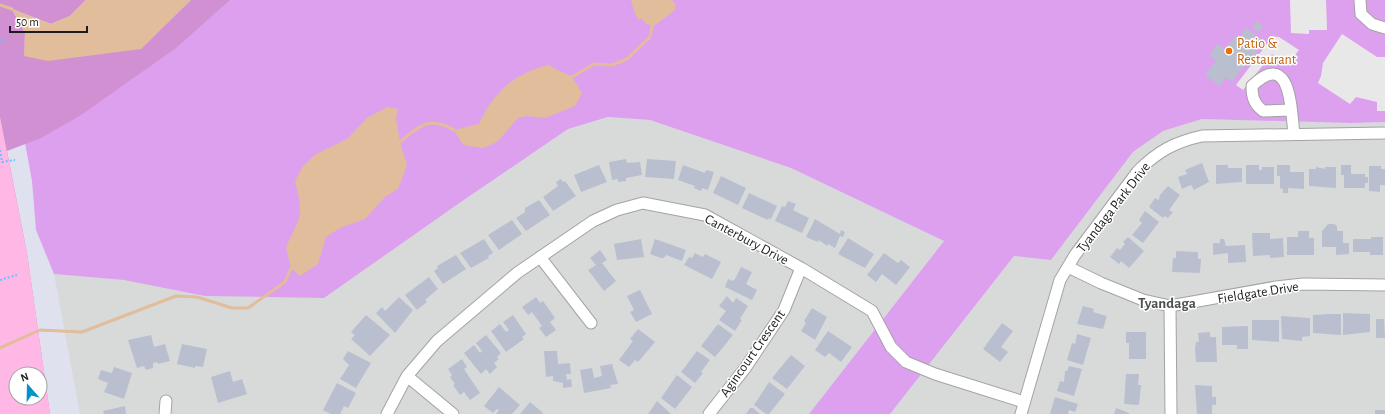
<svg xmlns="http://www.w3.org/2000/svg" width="1385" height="414" viewBox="0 0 1385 414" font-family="'Alegreya Sans',sans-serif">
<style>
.residential{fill:#d8dada}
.grass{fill:#dda0ef}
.forest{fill:#d090d2;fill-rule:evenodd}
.park{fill:#ffb7e6;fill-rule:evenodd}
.parking{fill:#e8e8e8}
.water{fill:#e1bd9b}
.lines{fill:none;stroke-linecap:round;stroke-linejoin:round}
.stream{stroke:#e1bd9b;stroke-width:3}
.building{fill:#b9bfcf}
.minor-casing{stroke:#a3a3a3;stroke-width:13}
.path{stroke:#60c5ff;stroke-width:2;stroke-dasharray:2 2;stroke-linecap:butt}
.minor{stroke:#fff;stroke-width:11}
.food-dot{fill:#e8710a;stroke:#fff;stroke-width:1.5}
.labels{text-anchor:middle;stroke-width:3;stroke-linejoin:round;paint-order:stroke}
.food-label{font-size:14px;fill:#c56008;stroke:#fff;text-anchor:start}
.street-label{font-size:14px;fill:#1c1c1c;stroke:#fff}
.neighbourhood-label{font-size:15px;font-weight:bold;fill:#4f4f4f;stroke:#fff}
</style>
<rect width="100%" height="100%" fill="#e0e1ee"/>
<path class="residential" d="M608,117l42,3 141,48 153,73 -135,173h-729l-26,-140 70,6 334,-76 110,-75z
M1202,119l149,4 34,-1v292h-495l124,-158 37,4 82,-108 30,-21z"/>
<path class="grass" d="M105,0h1280v122l-34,1 -149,-4 -39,12 -30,21 -82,108 -37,-4 -124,158h-81l135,-173 -153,-73 -141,-48 -42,-3 -40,12 -110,75 -134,94 -119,-2 -81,-16 -70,-6 -18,-44 -4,-49 -24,-131 82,-38z"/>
<path class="forest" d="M0,0h86l-16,16 -19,8 -39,-15 13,24 -1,23 117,-7 50,-49h39l-54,48 -95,67 -40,23 -34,13 20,102 23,161h-50zM16,374h24v24h-24z"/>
<path class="park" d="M0,117l27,136 23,161h-50zM16,374h24v24h-24z"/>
<path class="parking" d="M1290,0h36l1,30h-18v4l-18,-1z
M1342,34l35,23h8v54h-8v-9l-21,-5 -6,7 -32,-21 3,-7 2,-13z
M1270,36l9,1 20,13 -11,14 -16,-10 -29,36 -7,-5 34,-45z"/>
<path class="water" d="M86,0h105l-50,49 -93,12 -24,-5 1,-23 -13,-24 39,15 19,-8z
M631,0h41l3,4v6l-21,16 -8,-2 -4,-5 -3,1 -4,-6z
M548,65l24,12 10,16 -7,13 -30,12 -18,-2 -9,2 -21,24 -14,6 -20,-3 -9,-15 25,-6c15,-32 34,-50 69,-59z
M387,107l11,2 -2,9 4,24 7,23 -9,24 -13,8 -20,22 -25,9 -14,9 -8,27 -18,12 -9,-8 -5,-21c15,-31 18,-31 9,-66l8,-15 13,-12 31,-15 20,-21z"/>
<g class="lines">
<path class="stream" d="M0,5l12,4
M572,77l22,-13 18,1 15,-6 23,-22 3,-15
M400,142c20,-16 28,-27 54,-12
M0,348l40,-18 42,2 94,-36 21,1 35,11h16l37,-26 6,-14"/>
</g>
<path class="building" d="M1256,21l7,5 -4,6 -7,-5z
M1246,28l15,11 -8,10 5,3 -7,10 -3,-2 -16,22 -6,-5 -6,9 -15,-11 11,-14 -7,-6 9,-11 7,5 11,-14 3,3z
M626,159l1,4 13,-1 2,13 -16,3v3l-8,1v-3l-6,1 -3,-18z
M647,159l29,2 -2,18 -29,-2z
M1202,163l7,19 -15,8 -3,-5 -9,4 -4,-12 9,-3 -2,-4z
M599,165l8,17 -26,10 -7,-17z
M683,165l22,8 1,-3 8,2 -6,18 -6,-2 -1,3 -7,-3 1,-2 -17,-6z
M1216,165h12v3h14v14l-26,2z
M1246,165h13v5h3v-3h12v17h-28z
M1277,165h13v7h14v17l-16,-1v5h-5v-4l-3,-1v-12h-3z
M1341,165h10v9h14v3h3v6h-3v5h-21v-13h-3z
M1369,166h12v3h4v16h-5v7l-11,-1z
M1316,167l9,2v-2h11v21l-27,-2v-17h7z
M721,176l25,12 -8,17 -25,-12z
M561,179l2,3 2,-1 11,15 -23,15 -10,-14 15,-11 -2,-4z
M1168,186l12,9 -11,15 4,2 -5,6 -3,-2 -2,2 -14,-11 6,-9 3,2 2,-3 -1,-1z
M749,193l28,13 -6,13 -2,-1 -1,2 -26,-12z
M539,200l11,15 -24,16 -10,-13 9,-6v-4z
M788,201l8,3 -3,6 16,8 -7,15 -27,-12 7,-15 3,1z
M1145,211l14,11 -16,21 -11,-8 10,-12 -3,-3z
M815,219l25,15 1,-4 4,2 -2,5 -3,-1 -5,12 -7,-4 -1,2 -8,-6 -1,2 -12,-5z
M512,220l10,14 -23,16 -11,-15z
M1328,224h6l3,2v5h6v12h6v11l-13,1v-8h-14v-16z
M1298,231h11v7h5v17h-27v-18h11z
M1252,233h18v6l13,-1 1,19 -14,1v-3l-17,1z
M1128,237l16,14 -15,17 -8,-7 -2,3 -9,-7 7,-9 3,2 5,-6 -2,-2z
M1371,237h12v18h-13v-3h-17v-13h18z
M848,238l26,16 -9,14 -27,-14z
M484,239l9,14 -5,3 1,2 -18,10 -11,-15z
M641,239l3,18 -27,3 -3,-16z
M655,239l31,11 -4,11 -16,-6 -2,3h-3l-11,-4z
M1220,239h4l2,7 19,-1 1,17 -18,1v-10l-15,2v-12h7z
M600,250l7,10 -5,3 14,18 -12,10 -16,-21 8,-5 -6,-7z
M1176,251l22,1v7h3l-1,14 -28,-1 1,-14h3z
M695,253l8,4 2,-3 16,8 -9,17 -28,-14 5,-8 3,1z
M884,253l14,10 3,-3 9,7 -14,18 -14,-11 -6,8 -9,-7z
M456,255l10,14 -23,15 -9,-13 4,-3 -1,-2z
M741,267l11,5 -6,12 11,6 -5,10 -27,-13 3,-8 5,2 2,-2z
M429,277l9,12 -13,11 2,2 -10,8 -12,-15z
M640,290l12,24 -16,8 -6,-10 4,-2 -7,-14z
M727,296l6,7 3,-5 12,8 -8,13 2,1 -7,11 -16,-11 7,-9 -7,-5z
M399,297l14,13 -18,23 -19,-20 6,-6 3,4z
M536,297l4,6 3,-2 12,17 -5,4 6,8 -10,7 -7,-9 3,-2 -10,-14 -4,3 -6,-8z
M1083,306l11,3 -1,3 14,4 -4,13 -26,-5z
M812,308l15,9 -12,23 -14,-9 5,-8 -2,-2z
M1343,313l27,1v18l-27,3z
M1329,314h12v21l-28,-2v-18z
M366,315l24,20 -20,21 -19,-17 4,-4 -4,-3z
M513,315l13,19 -4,3 2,2 -18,13 -15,-21 9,-7 6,8 3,-2 -6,-8z
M1281,316l29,2v18l-8,1v4l-20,-2z
M1376,319h8l1,19h-9z
M1252,320h27v22l-27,-2z
M1002,323l11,8 -12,16 7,5 -8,10 -17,-13z
M718,324l15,11 -18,22 -14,-11z
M1248,326v23h-11v-4h-15v-18z
M638,329l17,13 -17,20 -3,-2 -6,7 -10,-7 14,-19 -3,-2z
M828,331l24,16 -11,15 -12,-9 -4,4 -10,-7z
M1126,332h20v27h-17v-16h-3z
M1210,332v5h6l1,25h-21l-1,-14 1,-6h3l-1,-9z
M1077,334l14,4 -8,27 -16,-5 5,-17 3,1z
M151,335l3,12 11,-3 5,17 -12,3 -1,-2 -4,1v5l-7,2 -2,-4 -7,2 -9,-28z
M486,335l15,18 -4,4 2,2 -5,4 3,4 -7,7 -4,-5 -5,5 -17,-21 10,-8 6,8 2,-2 -6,-8z
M182,344l25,5 -4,18 -8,-1v2l-18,-4z
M348,351l23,12 -15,25 -16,-9 9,-14 -6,-6z
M544,351h13l1,13 12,-1 1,11h-5l1,6 4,-1 1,8 -9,1v-5l-10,-2v-5l-7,1z
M697,351l13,9 -9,12 2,1 -8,10 -14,-11z
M791,355l14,11 -18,23 -15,-11z
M462,359l5,8 -3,2 16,24 -10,7 -6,-8 -4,3 -7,-10 2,-1 -5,-7 2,-2 -4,-6z
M612,364l6,20 -8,1 1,3 -27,5 -4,-23 12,-2 2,10 8,-2 -2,-10z
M1069,366l13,3 -8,27 -17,-5 3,-10 4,1 1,-11h2z
M114,367l18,6 -8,26 -20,-7 4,-9 -10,-4 3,-9 11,3z
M230,371l3,11 9,-3 5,15 -29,9 -7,-26z
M1126,374h13l-1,11h3l-2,20 -15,-1z
M677,375l15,12 -17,22 -14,-11z
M769,382l16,12 -16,20h-3l-12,-9z
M337,383l19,10 -8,15 -4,-2 -4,8h-9l-8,-4z
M1195,385l17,1v11h4v8h-4v9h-15z
M499,387l21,18 -8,9h-16l3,-4 -2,-1 -4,4 -9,-7z
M1055,397l23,7 -3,8 -6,-2 -1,4h-18z
M657,401l14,13h-23z
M530,402l13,11 -1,1h-22z
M125,406l1,8h-22l-1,-3z
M750,408h3l7,6h-14z
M1116,408l13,5v1h-15z
M1375,410h10v4h-10z"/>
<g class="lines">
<defs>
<path id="minor" d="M1360,0l1,14 11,10 13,4
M1291,110l-28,1c-9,-7 -11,-14 -11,-25 39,-38 39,24 42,48
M540,257l51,66
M1068,267l33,16 42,17 27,6 106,-19 27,-3 82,1
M1170,306l1,108
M407,376l46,38
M165,414l1,-13
M387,414l20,-38 30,-35 80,-68 76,-52 24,-11 26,-7 62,12 96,53 71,43 19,36 15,15 29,12 89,28
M709,414l37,-47 38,-57 17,-42
M1021,414l39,-134 15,-25 63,-84c20,-20 37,-29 64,-35l183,-3"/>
</defs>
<use href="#minor" class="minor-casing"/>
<path class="path" d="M0,42l5,-3
M0,150l2,12 13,-2
M0,280l17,-5"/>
<use href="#minor" class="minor"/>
</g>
<circle class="food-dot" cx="1229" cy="51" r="4"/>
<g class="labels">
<g class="food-label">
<text x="1237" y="48">Patio &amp;<tspan x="1237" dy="16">Restaurant</tspan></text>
</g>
<g class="street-label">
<text transform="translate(1113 207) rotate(-52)" y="5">Tyandaga Park Drive</text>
<text transform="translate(747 239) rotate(28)" y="5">Canterbury Drive</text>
<text transform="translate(1258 292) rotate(-9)" y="5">Fieldgate Drive</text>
<text transform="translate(752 353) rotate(-55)" y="5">Agincourt Crescent</text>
</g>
<g class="neighbourhood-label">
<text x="1167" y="308">Tyandaga</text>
</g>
</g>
<g transform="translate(28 386) rotate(340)"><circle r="19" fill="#ffffff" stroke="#a4a4a4"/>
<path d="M0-3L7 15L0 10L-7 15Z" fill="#0093c7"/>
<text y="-6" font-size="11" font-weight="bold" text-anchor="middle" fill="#1c1c1c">N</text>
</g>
<path d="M10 26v6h77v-6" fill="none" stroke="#1c1c1c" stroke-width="2"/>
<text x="16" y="26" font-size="12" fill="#1c1c1c" stroke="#ffffff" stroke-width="3" paint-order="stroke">50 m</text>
</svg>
